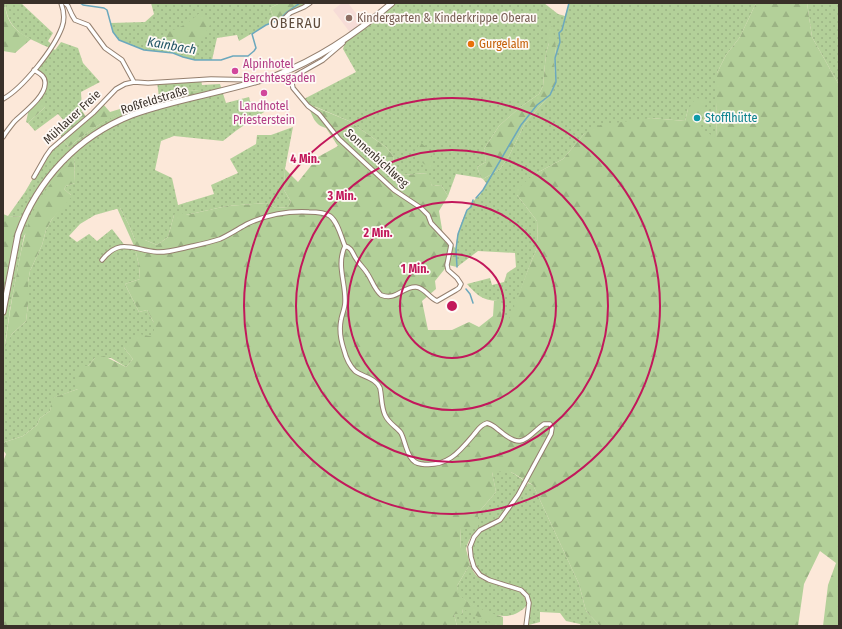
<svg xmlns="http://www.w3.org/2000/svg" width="842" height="629" viewBox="0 0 842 629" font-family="'Fira Sans Condensed',sans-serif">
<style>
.education{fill:#f6dcd7}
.grass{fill:url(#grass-dots);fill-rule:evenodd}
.forest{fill:url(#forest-firs)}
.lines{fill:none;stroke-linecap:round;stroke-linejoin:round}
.stream{stroke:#6ba8bd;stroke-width:1.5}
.minor-casing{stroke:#947f6e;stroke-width:5.5}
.secondary-casing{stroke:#947f6e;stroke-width:7}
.minor{stroke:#fff;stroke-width:3.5}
.secondary{stroke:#fff;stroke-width:5}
.ring{fill:none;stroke:#c2185b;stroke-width:2}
.education-dot{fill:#8d6e63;stroke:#fef9f5;stroke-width:1.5}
.food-dot{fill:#e8710a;stroke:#fef9f5;stroke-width:1.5}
.hotel-dot{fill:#d1479c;stroke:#fef9f5;stroke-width:1.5}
.culture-dot{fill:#0f9aa8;stroke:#fef9f5;stroke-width:1.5}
.labels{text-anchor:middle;stroke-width:3.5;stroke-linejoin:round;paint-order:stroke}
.education-label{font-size:12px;fill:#785e54;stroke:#fef9f5;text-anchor:start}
.food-label{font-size:12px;fill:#c56008;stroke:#fef9f5;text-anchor:start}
.hotel-label{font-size:12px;fill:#b23c85;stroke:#fef9f5;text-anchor:start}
.street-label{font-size:12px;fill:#393029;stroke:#fef9f5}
.culture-label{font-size:12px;fill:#0d838f;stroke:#fef9f5;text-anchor:start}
.water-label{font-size:13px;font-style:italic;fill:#256;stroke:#fef9f5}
.quarter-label{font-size:14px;letter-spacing:1px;fill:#5f4c3c;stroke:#fef9f5}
.centre{fill:#c2185b;stroke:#fef9f5;stroke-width:2}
.ring-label{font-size:12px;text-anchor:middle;font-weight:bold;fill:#c2185b;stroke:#fef9f5;stroke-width:3.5;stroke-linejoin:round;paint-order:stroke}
</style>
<defs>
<pattern id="grass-dots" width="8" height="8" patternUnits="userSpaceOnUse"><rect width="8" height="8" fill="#b3d099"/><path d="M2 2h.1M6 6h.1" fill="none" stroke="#9bb384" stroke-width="1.8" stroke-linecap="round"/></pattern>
<pattern id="forest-firs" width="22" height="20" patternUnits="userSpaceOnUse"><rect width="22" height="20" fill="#b3d099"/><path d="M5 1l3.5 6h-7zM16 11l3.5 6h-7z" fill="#9bb384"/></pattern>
</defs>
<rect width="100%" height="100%" fill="#fce8d9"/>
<path class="education" d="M342,3h6l17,22 -13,10 -19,-25z"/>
<path class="grass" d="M5,3h16l32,30 -5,8 4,4 -1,2 4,3 6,-8 17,6 5,15 17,19 -19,10 1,19 -5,7 -11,5 -8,-9 -23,17 -7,-8 17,-16 -9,-6 5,-7 4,-14 -11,-10 16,-22c-22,-10 -43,-16 -45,-45z
M151,3h129l-10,5 5,13 -9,4 -27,16 -2,-6 -20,3 -5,22h-17l-12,-3 -10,-4 -29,-3 -25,-10 -6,-8 -3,-9 35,-1 9,-8z
M392,3h152l14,11 7,2 4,-13h187l-16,34 -14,18 -9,18v29l-1,37 -20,-13 7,-12 -15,-5 -3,12 -34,-3 -67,16 -21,25 -30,16 -16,20 20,26 1,25 -7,16 -21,57h-8l-1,-18c-18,0 -23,-5 -34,-17l23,-6 2,7 12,-3 3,-9 9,-6 -1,-14 -37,-2 -21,16c-4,-19 1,-38 9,-55 2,-4 5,-6 6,-10l8,-7 7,-11 -4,-5 17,-10 9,-13 16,-33 25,-28 6,-13 -2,-17 2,-18 -7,-21v17l-3,10 -3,33 -4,8 -20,14 -20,18 -15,23 2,13 -9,5 4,11 -25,-4 -8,22 -7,-11 -9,1 -5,-13 -25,2 -7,-6 -2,-13 -7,-9 -37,-26 -33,-14 -8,-1 -6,-6 54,-28 -13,-23 3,-10z
M807,3h32v82l-27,-48z
M201,80l1,5 18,-1 6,19 23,-6 1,4 11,4 12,1 -36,24 -14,11 -49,-5 -13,5 -6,29 17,8 6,27 36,-11 -3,-9 27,-12 -8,-14 26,-15 1,-9h14l22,-8 -8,42 -1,21 7,12 -3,5 -12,1 -10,-5 -39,3 -41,9h-12l-6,22 -11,8 -12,-5h-10l-6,-15 -9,-17 -25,7 -15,9 -11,12 8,6 12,-8 8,7 15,-12 14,18 9,1 4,18 1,13 -15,5 14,28 8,-2 7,13v14l-30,11 9,11 -7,8 -15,-9h-16l-7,8 -10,23 -25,9 -3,13 -10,7 -3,7 -14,11 -18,6 -2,2v-132l21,-95 -16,-1 17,-24 21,-36 16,-17 7,8c20,-17 43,-33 69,-41 19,-5 39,-8 58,-12l3,-4 -19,2 -8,3 -13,2 -2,-15zM74,157l1,26 -9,3 -2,3 7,6 -19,24 -6,11 -4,15 -12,26 -2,11v22l-2,17 -14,13 -7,11 5,-36 14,-73z
M492,472h19l14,9c-7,12 -15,27 -26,36 -14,14 -26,8 -33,32h-6l1,-21 17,-15 18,-21z
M528,483l5,2 46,99 7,27 14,15h-19l-1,-2 -14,-3 -6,-8 -20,-1v10l-11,3 -1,-2 2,-19 -5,-12c-11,-4 -43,-12 -48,-22 -5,-8 -5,-18 -6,-28l12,-12 23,-15z
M470,564c2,4 3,8 6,11 13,13 50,8 51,30 -19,23 -50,5 -69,-10l-1,-9z
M463,608l36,18h-42l-3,-12h8z"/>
<path class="forest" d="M3,3h2c1,19 10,28 26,36l-16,14 -12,-2z
M280,3h30l-35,18 -5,-13z
M756,3h51l5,34 27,48v541h-16l5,-41 8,-22 -16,-12 -16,33 -6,42h-198l-14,-15 -7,-27 -46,-99 -22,-13h-19l4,20 -18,21v14l-17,1 -1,20 6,1 4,15 -13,22 2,9c13,11 27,17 44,22v9c-11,0 -29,-12 -40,-17l-1,5h-8l3,12h-454v-164l3,-8 -3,-4v-6l2,-2 18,-6 14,-11 3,-7 10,-7 2,-13 26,-9 -3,-15 6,-8h7l7,-8 9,-2 22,11 7,-8 -9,-11 15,-14 15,3v-14l-7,-13 -8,2 -14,-28 15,-5 -1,-13 -4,-18 -18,-40h3l9,17 6,15h10l12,5 11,-8 6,-22 4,-4 8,4 41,-9 39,-3 10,5 12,-1 3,-5 -7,-12 1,-21 13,13 20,-25 20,-11 -12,-18c-12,-3 -13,-12 -18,-22l7,1 34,14 37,26 7,9 2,13 7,6 26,-2 4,13 9,-1 7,11 -9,15 4,24 13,14 1,18 -9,-2 -13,16 1,8 -14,12 6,29h24l17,-8 10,5 14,-11 1,-15h7l1,18h7l22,-57 7,-16 -1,-25 -20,-26 -2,-4 18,-16 30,-16 21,-25 16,-9 51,-7 34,3 3,-12 8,-11 5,1 5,4 -3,11 -6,12 19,12 1,-36v-29l9,-18 14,-18z
M198,14h6l5,4 1,7c-2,3 -4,8 -7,11 -10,10 -28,13 -38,3l1,-7c13,-3 23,-9 32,-18z
M549,26h3l4,21 -2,18 2,17 -6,13 -25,28 -16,33 -9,13 -17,10 -2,-1 -4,-11 9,-5 -2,-13 15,-23 20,-18 20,-14 4,-8 3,-33 3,-10z
M199,90v1l-2,3c-20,4 -41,6 -60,13 -26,8 -48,23 -68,40l-7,-8 -2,-6 6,-10 11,-5 5,-7 5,7 16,-14 7,8 49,-15 13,-2 8,-3z
M36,101l8,1 1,5 -17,16 -2,-1 2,-9 -1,-4z
M420,142c11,9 13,11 12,26 -12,-4 -19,-14 -12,-26z
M74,157l1,26 -9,3 -2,3 8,7 -7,9 -13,14 -6,11 -4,15 -12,26 -2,11v22l-2,17 -14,13 -7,13c3,-25 7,-50 12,-75 5,-26 10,-53 24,-75 10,-15 22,-28 33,-40z
M3,214l5,2 17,1 -3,5 -19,90z"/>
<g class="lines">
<path class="stream" d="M80,3l3,2 21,3 3,2 6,22 6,8 25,10 29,3 10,4 12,3h26l12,-4h15l6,-5 2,-3 -4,-14 14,-9 13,-5 8,-8 13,-9
M476,198l7,-8 38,-65 16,-20 13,-10 6,-13 -1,-24 5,-16 -1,-9 3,-3 7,-27
M457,267l-1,-18 2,-15 9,-24 4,-3 2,-7
M466,289l4,5 3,9"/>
<defs>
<path id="minor" d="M65,3l3,3 4,9 3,5 13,5 17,23 17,12 12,22
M282,21l8,-8 14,-6 6,-4
M270,79l23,-2 30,-17 20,-17
M3,99c20,-11 51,-50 59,-72 3,-8 2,-16 -1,-24
M3,137c3,-5 7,-10 11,-15 9,-9 31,-25 31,-38 1,-8 -6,-11 -11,-14
M34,177l12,-21 5,-7 42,-36 23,-24 9,-5 9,-2 14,1 63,-4 47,1
M345,246c-9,19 1,37 0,56 0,6 -3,12 -4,18 -2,10 0,21 3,30 2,8 5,15 11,21 8,6 21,7 25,17 2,9 1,18 5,27 4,9 12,12 16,18 5,9 6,30 20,31 27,4 39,-13 55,-32 3,-4 5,-7 11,-9 5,1 8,4 13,8 23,20 26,6 44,-7h6l2,4 -1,6 -33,61 -18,25 -20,10 -6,7 -4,10 1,10 3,10 6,8 9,5 32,10 6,6 2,7 -3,23
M102,260c18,-23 31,-10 55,-8 10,1 26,-4 36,-6 9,-2 18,-4 27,-7 9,-4 18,-10 27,-15 19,-9 42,-13 62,-12 7,0 15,0 21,4 8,6 11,21 15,30 8,2 7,8 12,14 3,5 7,8 10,13 5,7 7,16 14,22 16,6 22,-9 35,-8 9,1 13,11 21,14l19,-11 3,-2 2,-4 -4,-6 -9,-8 -1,-5 4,-20 -3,-4 -17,-18 -3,-8 -7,-7 -27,-18 -55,-51 -20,-25 -11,-8 -15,-18 -2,-10"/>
<path id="secondary" d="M3,312l15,-78c19,-54 60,-98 114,-119 46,-17 98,-23 145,-40 44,-17 80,-42 115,-72"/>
</defs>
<use href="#minor" class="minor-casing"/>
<use href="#secondary" class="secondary-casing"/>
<use href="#minor" class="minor"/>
<use href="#secondary" class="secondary"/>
</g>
<g class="ring">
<circle cx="452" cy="306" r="52"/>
<circle cx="452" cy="306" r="104"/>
<circle cx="452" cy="306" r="156"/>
<circle cx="452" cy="306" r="208"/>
</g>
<circle class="education-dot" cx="349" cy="18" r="4"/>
<circle class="food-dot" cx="471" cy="44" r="4"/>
<g class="hotel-dot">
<circle cx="235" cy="71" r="4"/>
<circle cx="264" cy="93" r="4"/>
</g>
<circle class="culture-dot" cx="697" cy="118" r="4"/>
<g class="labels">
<g class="education-label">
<text x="357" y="22">Kindergarten &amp; Kinderkrippe Oberau</text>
</g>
<g class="food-label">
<text x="479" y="48">Gurgelalm</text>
</g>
<g class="hotel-label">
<text x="243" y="68">Alpinhotel<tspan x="243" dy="14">Berchtesgaden</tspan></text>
<text x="264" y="110" text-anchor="middle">Landhotel<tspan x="264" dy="14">Priesterstein</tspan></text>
</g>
<g class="street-label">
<text transform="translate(154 100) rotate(-17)" y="4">Roßfeldstraße</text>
<text transform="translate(72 117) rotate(-43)" y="4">Mühlauer Freie</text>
<text transform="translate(377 158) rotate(42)" y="4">Sonnenbichlweg</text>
</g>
<g class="culture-label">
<text x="705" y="122">Stofflhütte</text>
</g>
<g class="water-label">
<text transform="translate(172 45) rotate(10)" y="5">Kainbach</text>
</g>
<g class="quarter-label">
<text x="296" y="28">OBERAU</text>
</g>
</g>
<circle cx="452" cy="306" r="6" class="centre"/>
<g class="ring-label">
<text x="305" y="163">4 Min.</text>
<text x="342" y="200">3 Min.</text>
<text x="378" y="237">2 Min.</text>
<text x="415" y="273">1 Min.</text>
</g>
<rect width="842" height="629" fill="none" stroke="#393029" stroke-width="8"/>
</svg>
